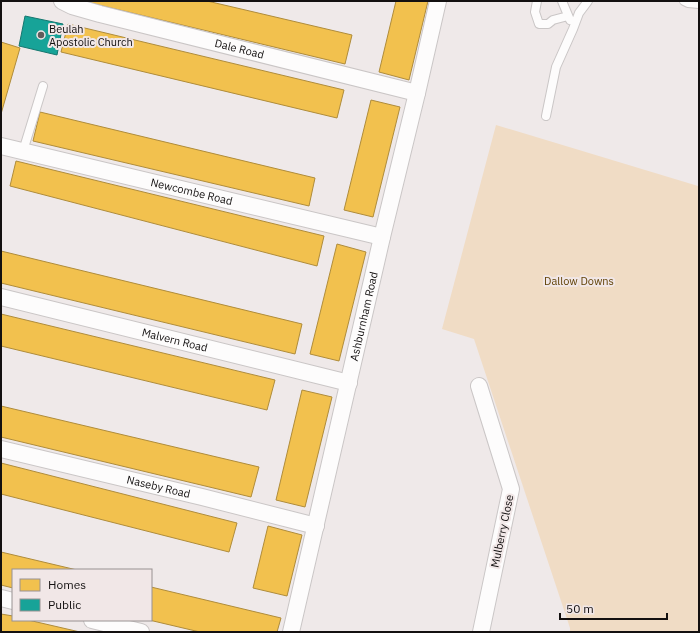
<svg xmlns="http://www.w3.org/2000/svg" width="700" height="633" viewBox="0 0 700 633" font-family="'IBM Plex Sans',sans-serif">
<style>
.green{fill:#f0dcc5}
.homes{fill:#f2c14e;stroke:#af8c3b}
.public{fill:#17a398;stroke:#16776f}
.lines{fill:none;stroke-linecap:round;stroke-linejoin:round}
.service-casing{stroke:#cac6c6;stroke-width:10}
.minor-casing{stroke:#cac6c6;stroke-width:18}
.service{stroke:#fdfcfc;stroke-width:8}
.minor{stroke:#fdfcfc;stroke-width:16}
.poi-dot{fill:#605c5c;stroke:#f1e7e7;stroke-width:1.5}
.labels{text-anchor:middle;stroke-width:4;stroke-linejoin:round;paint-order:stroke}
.poi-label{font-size:11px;fill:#131010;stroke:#f1e7e7;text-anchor:start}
.street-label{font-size:11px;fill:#131010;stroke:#f1e7e7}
.park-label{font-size:11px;fill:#604105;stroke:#f1e7e7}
</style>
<rect width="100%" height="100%" fill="#efe9e9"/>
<path class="green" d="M496,125l202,61 1,-7v453h-129v-4l-96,-289 -32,-10z"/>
<path class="homes" d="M82,1h125l145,34 -7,29z
M396,1h32l-19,79 -30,-8z
M68,24l276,66 -7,28 -276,-66z
M1,42l19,6 -19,66z
M371,100l29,7 -27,110 -29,-7z
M40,112l275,66 -6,28 -276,-65z
M16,161l308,75 -7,30 -307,-80z
M337,244l29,8 -27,109 -29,-7z
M1,251l301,73 -7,30 -294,-71z
M1,314l274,66 -8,30 -266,-64z
M302,390l30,7 -27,110 -29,-7z
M1,406l258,61 -8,30 -250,-60z
M1,463l236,60 -8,29 -228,-58z
M268,526l34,9 -15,61 -34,-8z
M1,552l76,18h-64v18l-12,-3z
M151,587l130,31 -4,14h-77l-51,-12h2z
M1,614l12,2v4h15l52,12h-79z"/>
<path class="public" d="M25,16l38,8 -6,31 -38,-9z"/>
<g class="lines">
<defs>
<path id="service" d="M537,1l-2,11 4,12h9l5,-4 15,-4
M562,1l8,19
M684,1l4,2 11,1
M546,116l10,-49 17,-38 6,-16 9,-12
M23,151l20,-65"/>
<g id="minor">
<path id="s1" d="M62,1l10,5 28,8 317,79"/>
<path id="s2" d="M1,146l381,91"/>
<path id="s3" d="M1,297l348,86"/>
<path d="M479,386l32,103 -30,143"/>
<path id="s4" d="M1,449l201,48 114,29"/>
<path d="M1,598l12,3"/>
<path d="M92,620l49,12"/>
<path id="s5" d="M291,632l91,-395 35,-144 21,-92"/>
</g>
</defs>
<use href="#service" class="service-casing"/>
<use href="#minor" class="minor-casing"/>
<use href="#service" class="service"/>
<use href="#minor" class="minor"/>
</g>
<circle class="poi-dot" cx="41" cy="35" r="4"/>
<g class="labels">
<g class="poi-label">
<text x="49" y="33">Beulah<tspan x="49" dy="13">Apostolic Church</tspan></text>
</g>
<g class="street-label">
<text dy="4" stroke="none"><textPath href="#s1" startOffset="184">Dale Road</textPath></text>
<text dy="4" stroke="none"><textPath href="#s2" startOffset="196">Newcombe Road</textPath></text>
<text dy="4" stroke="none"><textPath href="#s5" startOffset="324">Ashburnham Road</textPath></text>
<text dy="4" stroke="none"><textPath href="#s3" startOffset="179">Malvern Road</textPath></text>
<text dy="4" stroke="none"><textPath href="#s4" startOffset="162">Naseby Road</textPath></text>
<text transform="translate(502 531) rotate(-78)" y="4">Mulberry Close</text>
</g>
<g class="park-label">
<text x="579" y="285">Dallow Downs</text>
</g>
</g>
<rect width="700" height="633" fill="none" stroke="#131010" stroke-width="4"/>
<rect x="12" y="569" width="140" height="52" fill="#f1e7e7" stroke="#989191"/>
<rect x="20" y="579" width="20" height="12" fill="#f2c14e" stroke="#989191"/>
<text x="48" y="589" font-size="12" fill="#131010">Homes</text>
<rect x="20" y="599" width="20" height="12" fill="#17a398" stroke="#989191"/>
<text x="48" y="609" font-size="12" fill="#131010">Public</text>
<path d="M560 613v6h107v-6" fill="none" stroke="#131010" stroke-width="2"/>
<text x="566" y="613" font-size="12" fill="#131010" stroke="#f1e7e7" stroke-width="3" paint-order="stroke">50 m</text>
</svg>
